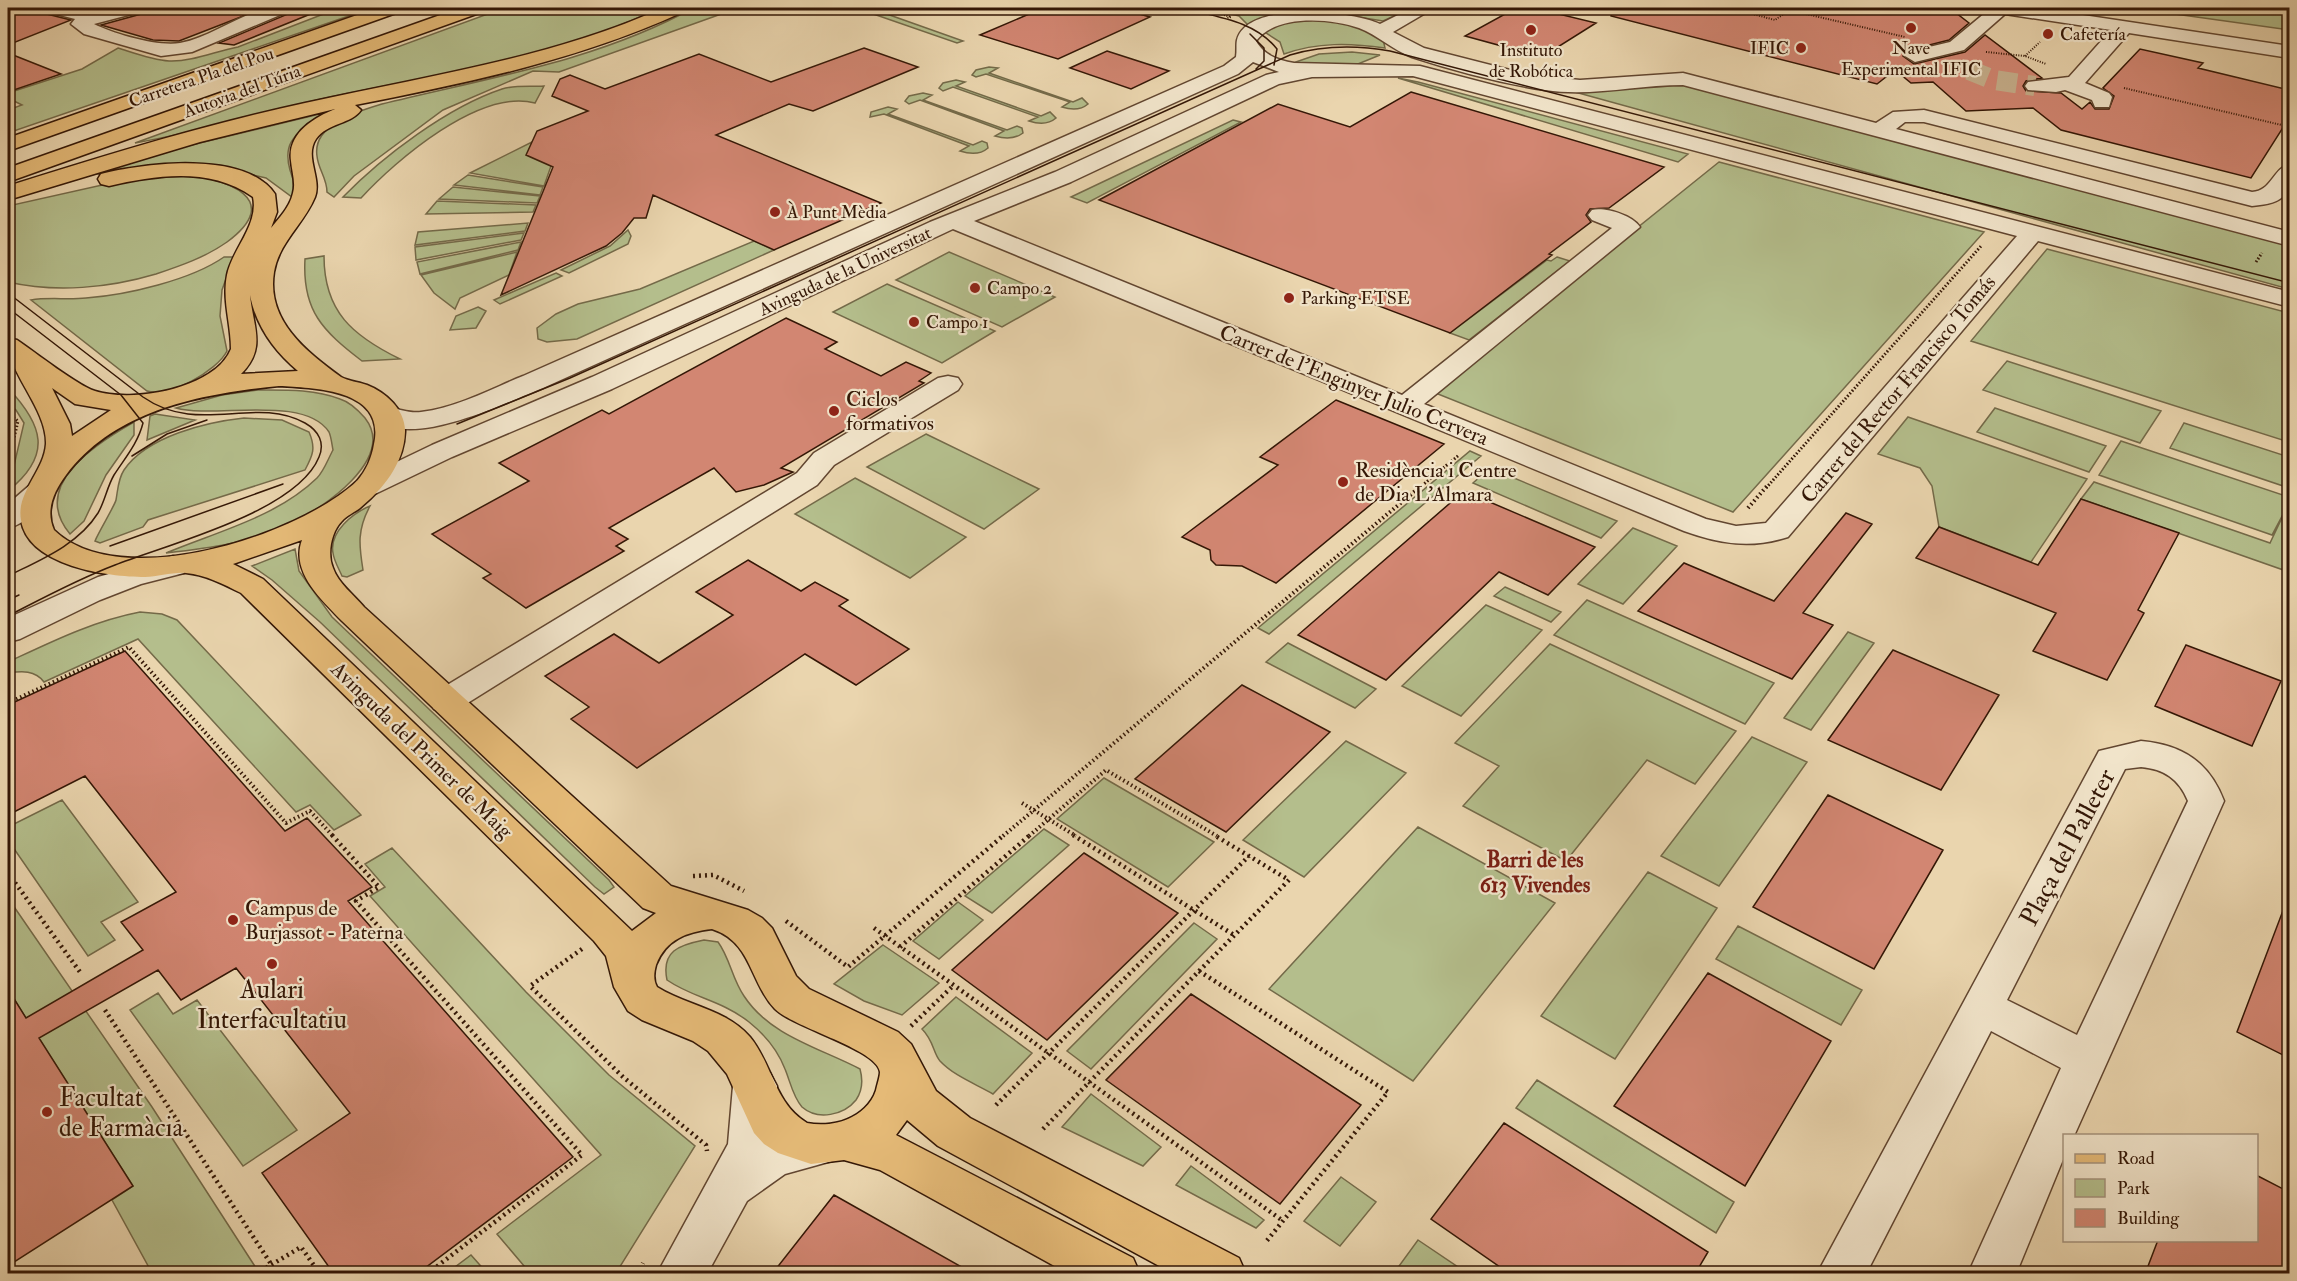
<svg xmlns="http://www.w3.org/2000/svg" width="2297" height="1281" viewBox="0 0 2297 1281" font-family="'IM FELL Double Pica',serif">
<style>
.green{fill:#b4be8c;stroke:#746a49;stroke-width:1.5}
.building{fill:#d28672;stroke:#341706;stroke-width:1.5}
.lines{fill:none;stroke-linecap:round;stroke-linejoin:round}
.minor-tunnel{stroke:#c6af8c;stroke-width:20;stroke-dasharray:20 10;stroke-linecap:butt}
.minor-casing{stroke:#624630;stroke-width:3}
.major-casing{stroke:#341706;stroke-width:3}
.highway-casing{stroke:#341706;stroke-width:3}
.path-far3{stroke:#341706;stroke-width:2;stroke-dasharray:1 1.5;stroke-linecap:butt}
.path-far2{stroke:#341706;stroke-width:3;stroke-dasharray:1.5 2;stroke-linecap:butt}
.path-far1{stroke:#341706;stroke-width:4;stroke-dasharray:1.5 3;stroke-linecap:butt}
.path{stroke:#341706;stroke-width:4.5;stroke-dasharray:2 4;stroke-linecap:butt}
.minor{fill:#f1e4ca;fill-rule:evenodd}
.major{fill:#e5ba77;fill-rule:evenodd}
.highway{fill:#e5ba77;fill-rule:evenodd}
.tram{stroke:#341706;stroke-width:1.5}
.poi-dot{fill:#8f2418;stroke:#f1e4ca;stroke-width:2}
.labels{text-anchor:middle;stroke-width:4.5;stroke-linejoin:round;paint-order:stroke}
.far-poi-label{font-size:18px;fill:#341706;stroke:#f1e4ca;text-anchor:start}
.far-street-label{font-size:18px;fill:#341706;stroke:#f1e4ca}
.street-label{font-size:21px;fill:#341706;stroke:#f1e4ca}
.poi-label{font-size:21px;fill:#341706;stroke:#f1e4ca;text-anchor:start}
.neighbourhood-label{font-size:22px;font-weight:bold;fill:#7a1f14;stroke:#f1e4ca}
.near-street-label{font-size:26px;fill:#341706;stroke:#f1e4ca}
.near-poi-label{font-size:26px;fill:#341706;stroke:#f1e4ca}
</style>
<rect width="100%" height="100%" fill="#ead5ae"/>
<filter id="stains"><feTurbulence type="fractalNoise" baseFrequency=".00333" numOctaves="4"/><feColorMatrix values="0 0 0 0 .2 0 0 0 0 .09 0 0 0 0 .02 0 0 0 .5 -.17"/></filter>
<radialGradient id="worn" r=".72"><stop offset=".6" stop-color="#630" stop-opacity="0"/><stop offset="1" stop-color="#630" stop-opacity=".3"/></radialGradient>
<path class="green" d="M339,8h33l-364,125v-23l14,-5 -14,-7v-5l74,-24 36,-21c16,5 34,12 51,13 23,1 47,-10 69,-14z
M504,8h155c-103,51 -221,66 -333,90 -64,14 -127,34 -191,45z
M693,8h45l-179,64 -26,-1 -90,39 -89,66 -20,21 -7,-5c0,-14 -9,-23 -10,-36 -5,-32 42,-45 65,-52 105,-26 215,-43 311,-96z
M856,8h45l-17,5 79,28 -6,2z
M1209,8h203l-29,13 -44,-7 -32,-2 -34,3 -24,11 -10,-10z
M2132,8h157v22z
M1312,19l39,4 32,16 2,9c-35,-5 -67,-6 -101,6l-4,-12 -17,-11 22,-8z
M1352,52l28,3 -27,11 -63,-2 29,-10z
M989,67l9,1 -9,5 84,29 9,-4 6,6c-7,6 -17,6 -26,3l8,-5 -84,-28 -10,3 -4,-2 4,-5z
M1398,78l20,4 270,72 -10,8z
M956,80l9,2 -9,4 85,30 9,-4 6,6c-8,7 -18,6 -27,3l9,-4 -85,-30 -10,4 -4,-3 4,-5z
M1674,81l615,163v45l-725,-200z
M544,86l-9,17c-55,-15 -139,57 -174,95l-18,-1c40,-41 105,-90 159,-108 12,-4 29,-2 42,-3z
M923,93l9,2 -9,5 84,30 10,-4 5,2 1,5c-8,6 -18,6 -28,3l9,-5 -84,-31 -11,4 -4,-3 4,-5z
M888,107l9,2 -9,5 85,31 9,-4 5,2 1,5c-8,7 -19,6 -28,3l9,-5 -85,-32 -14,3 1,-5z
M332,111c-36,22 -57,30 -36,75l-4,11 -26,-19 -51,-12 -80,2 -45,7 89,-27z
M1233,120l8,2 -154,81 -16,-6z
M532,142l19,24 -7,20 -74,-13z
M1719,162l265,70 -251,280 -300,-120z
M185,175c42,4 100,24 42,67 -21,15 -47,24 -71,32 -47,14 -100,19 -148,8v-76l121,-27z
M468,175l75,12 -3,8 -86,-10z
M453,187l87,9 -3,7 -98,-4z
M437,201l99,4 -3,7 -107,2z
M528,223l-3,8 -110,14 3,-13z
M628,230l3,6 -3,8 -59,29 -8,-3 49,-24z
M524,233l-3,7 -105,20 -1,-13z
M754,241l20,9 -197,89 -30,3 -9,-3 -1,-11 19,-14 22,-10 62,-15z
M521,242l-3,8 -98,24 -3,-12z
M2047,249l242,64v129l-318,-101z
M517,252l-8,23 -49,23 -5,11 -21,-16 -13,-18z
M949,252l106,45 -53,30 -106,-47z
M324,256c0,56 29,80 76,103l-38,2c-39,-30 -60,-50 -57,-102z
M224,257h10l-12,33 -2,26 7,35c-10,20 -58,47 -80,40l-116,-91c17,-3 37,0 55,-2 41,-3 105,-18 138,-41z
M1557,257l13,4 -101,79 -19,-7 97,-73 4,1z
M556,273l6,3 -62,28 -6,-4z
M887,284l108,47 -53,32 -109,-51z
M478,307l8,4 -10,17 -26,2 6,-14z
M2007,361l154,50 -21,32 -157,-53z
M8,388c35,37 45,67 0,103l16,-68 -8,-13 -8,-7z
M258,390c27,0 56,-1 82,9 10,3 18,11 25,19 32,41 -43,91 -75,106 -40,19 -80,24 -124,29 50,-21 111,-36 151,-75 7,-7 11,-19 16,-28 -1,-5 -2,-14 -4,-18 -25,-38 -115,-13 -153,-24l46,-13z
M1995,408l111,38 -17,26 -112,-40z
M155,414l40,6 -48,20 3,-24z
M1908,417l179,62 -56,83 -92,-35 -7,-41 -12,-18 -42,-14z
M244,418l38,2 27,12c7,16 4,23 -4,38l-157,50 -5,7 -43,16 -5,-2c3,-8 20,-36 21,-41 2,-11 2,-21 8,-30 23,-34 83,-48 120,-52z
M134,422v13l-28,40 -22,46 -14,13c-41,-49 27,-91 64,-112z
M2184,423l105,34v31l-119,-40z
M926,434l113,55 -55,40 -117,-62z
M2121,441l168,56v75l-208,-73 13,-17 176,61 18,-38 -16,30 -173,-60z
M1470,451l11,5 -212,178 -11,-6z
M1490,468l127,53 -16,17 -128,-55z
M855,478l111,59 -56,41 -115,-64z
M370,506c-13,24 -11,39 -7,64l-16,7 -5,-1c-3,-7 -8,-15 -9,-23 -4,-21 20,-40 37,-47z
M1633,528l44,18 -54,58 -45,-20z
M295,549l4,22 33,46 277,263 5,7 -10,7 -9,-7 -275,-265 -48,-42 -20,-14z
M1505,587l56,25 -10,10 -57,-26z
M1587,600l187,83 -29,41 -191,-89z
M1486,605l56,25 -81,86 -59,-30z
M140,612l22,2 15,6 184,195 -27,15 -24,-25 -14,7 -158,-173 -94,43c-9,-12 -22,-11 -36,-9v-11c43,-20 85,-41 132,-50z
M1848,632l26,11 -63,87 -27,-12z
M1288,643l88,46 -21,19 -89,-46z
M1550,644l186,87 -41,53 -48,-24 -81,101 -103,-55 36,-40 -44,-23z
M1752,737l55,25 -88,124 -58,-30z
M1346,741l60,32 -102,104 -61,-37z
M1104,778l110,64 -46,45 -111,-68z
M62,800l76,102 -37,20 14,18 -27,16 -80,-116v-13z
M1418,827l137,76 -142,178 -144,-92z
M1044,829l25,16 -77,68 -27,-17z
M392,848l134,144 83,83 86,71 -79,127h-86l-33,-39 104,-79 -231,-259 15,-9 -20,-23z
M1648,872l69,36 -102,151 -74,-43z
M8,898l144,209 104,161 -10,5h-94l-40,-73 21,-14 -125,-196z
M958,902l25,18 -44,39 -26,-18z
M1194,923l23,16 -126,130 -24,-18z
M1738,926l124,64 -21,35 -125,-66z
M704,940l14,2c12,16 14,37 26,54 26,40 76,52 116,73 3,11 3,21 -4,31 -12,15 -38,21 -54,7 -9,-10 -12,-26 -17,-38 -7,-18 -21,-35 -36,-47 -28,-22 -56,-24 -82,-42 -6,-29 12,-35 37,-40z
M883,945l56,38 -37,32 -38,-14 -30,-17z
M158,993l15,21 24,-14 100,130 -54,36 -113,-156z
M956,997l76,56 -39,41c-17,-10 -39,-18 -53,-33 -7,-8 -6,-20 -18,-32z
M1537,1080l197,122 -18,31 -200,-125z
M1091,1094l70,53 -18,19 -81,-39z
M1191,1166l73,54 -8,8 -80,-43z
M1341,1177l35,25 -36,44 -36,-25z
M1418,1240l49,33h-73z
M471,1255l16,18h-40z"/>
<path class="building" d="M8,8h35l4,6 24,6 -63,25z
M145,8h119l-85,33 -26,-1 -52,-15 40,-11z
M292,8l31,1 -89,36 -15,-2 69,-29z
M1043,8h75l32,9 -92,42 -78,-24z
M1516,8h18l62,15 -54,34 -77,-21z
M1612,8h319l25,5 13,10 -20,17 -43,11 -3,5 11,8 51,-12 20,-17 57,43 -16,3 -3,5 3,5 35,2 21,16 8,-7 5,7h14l5,-13 -11,-8 37,-39 63,14 -5,5 91,22v28l-38,60 -190,-48 -28,-22 -67,3 -33,-29 -22,1 -16,-13 -18,14 -266,-68z
M864,48l54,19 -105,44 -24,-7 -73,31 165,68 -107,47 -121,-55 -7,23h-12l-12,15 -16,13 -105,49 52,-128 -27,-12 11,-24 51,-20 -36,-15 8,-17 10,-4 35,14 94,-35 72,28z
M1107,51l62,20 -38,18 -61,-21z
M8,53l53,21 -53,18z
M1411,92l253,75 -55,41 -19,1 -4,6 5,7 -42,32 3,1 -102,78 -351,-133 179,-96 72,23z
M786,318l51,24 -12,7 56,27 25,-14 25,11 -12,8 5,2 -143,85 12,4 -29,13 -28,7 -22,-24 -105,60 19,11 -12,7 8,5 -98,57 -43,-30 8,-4 -59,-40 97,-53 -30,-18 103,-53 7,4z
M1336,400l108,44 -168,139 -34,-17 -26,-1 -5,-5 -1,-10 -28,-13 96,-72 -18,-8z
M1464,491l131,56 -47,48 -49,-23 -113,108 -88,-45z
M2081,499l98,34 -41,77 6,3 -37,67 -74,-29 23,-38 -140,-55 23,-31 99,38z
M1846,513l26,11 -69,89 30,12 -41,54 -154,-68 46,-48 90,38z
M748,560l53,31 14,-9 33,18 -9,6 70,43 -53,36 -51,-31 -168,114 -66,-49 18,-12 -44,-31 69,-42 45,29 74,-48 -37,-23z
M2186,645l95,36 -29,65 -97,-40z
M1893,650l106,45 -58,95 -113,-50z
M125,651l160,180 22,-13 65,69 -24,14 225,256 -156,117h-83l-72,-101 88,-60 -114,-145 -55,32 -23,-30 -119,68 94,148 -125,80v-277l18,29 117,-68 -22,-28 55,-30 -91,-116 -77,39v-110z
M1242,685l88,47 -104,100 -91,-53z
M1828,795l115,55 -69,119 -121,-62z
M1084,853l94,60 -131,127 -95,-70z
M2287,900l2,1v157l-52,-26z
M1708,973l123,68 -86,145 -131,-80z
M1191,994l170,111 -81,99 -174,-124z
M1504,1123l204,129 -13,22h-185l-79,-55z
M2256,1175l33,17v82h-144l13,-34h98z
M834,1195l140,79h-202z"/>
<g class="lines">
<path class="minor-tunnel" d="M1969,70l25,10 41,6"/>
<defs>
<path id="minor" d="M45,8h28l23,5 20,-5h27l-3,4 -46,12c20,10 65,23 86,19 38,-7 70,-40 110,-35l-3,4 -95,40 -31,4 -77,-22 -13,-10 4,-5 -27,-7z
M1412,8h22l-41,24 31,16 106,27 50,5 103,-7 193,50 17,-11 31,-2 328,82c20,-1 21,-24 38,-28 0,31 -4,39 -38,42l-328,-84h-19l-9,7 394,103v14l-607,-161c-46,0 -92,12 -138,5 -45,-7 -90,-19 -133,-33 -20,-7 -34,-22 -53,-29 -29,-10 -83,-14 -103,13 9,15 22,19 38,22l126,3 870,226v15l-252,-66 -250,296c-37,12 -68,7 -104,-6l-731,-302 -341,160 -160,68 -75,36 -10,3 -10,-3 -5,-6 5,-6 75,-36 160,-68 338,-155 125,-50 211,-97 13,-3 -26,-10 -15,12 -695,314c-34,13 -141,66 -168,27l4,-6c15,-4 27,5 42,3 35,-4 70,-23 102,-36l701,-310 12,-9c1,-6 0,-13 1,-17 10,-40 116,-29 143,-16zM1413,76l604,160 -251,287 -30,3 -30,-7 -282,-115 216,-177c-8,-12 -35,-20 -48,-17l-4,5 4,5 20,8 -210,167 -428,-174 97,-39 208,-98 33,-7z
M1991,8h45l254,38v12l-161,-25 -44,50 24,10 3,4 -3,10h-14l-3,-7 -27,-10 -9,2 -28,-2 -3,-4 3,-4 41,-5 42,-47 -106,-16 -41,36 -49,12 -10,-6 3,-4 42,-10z
M948,376l10,2 4,6 -4,6 -124,75 -17,20 -359,224 -12,4 -12,-4 -5,-8 5,-8 363,-220 17,-20 124,-75z
M40,482l10,3 5,6c-10,15 -30,33 -47,37v-24l22,-19z
M173,556l11,3 5,7 -5,7 -43,11 -41,16 -80,39 -12,3v-24l90,-41z
M2141,741c42,4 68,21 83,60l-150,335h-10v21l-48,117h-48l93,-206 -70,-37 -125,243h-49l282,-523zM2141,767c23,2 38,12 47,34l-111,234 -70,-35 118,-231z
M755,1067l15,6 7,13 -4,50 50,-11 16,6 6,14 -6,14 -54,15 -38,27 -40,73h-50l71,-130 5,-58 7,-13z"/>
<path id="major" d="M377,8h25l-3,4 -391,139v-13z
M663,8h23l-3,4c-105,48 -215,71 -328,93l6,5c-9,14 -34,13 -45,29 -12,18 6,39 -1,58 -11,27 -36,45 -41,75 -8,49 33,80 67,105 7,4 18,5 26,8 18,7 39,25 38,47 -1,32 -22,57 -45,76 -5,4 -14,8 -18,13 -11,11 -15,33 -9,47 5,15 21,27 31,39l307,279 77,24 14,8 10,10 24,48 13,13 89,43 13,12 25,47 34,27 269,140 7,16h-72l-236,-128 -31,-26 -11,15 237,123 7,16h-71l-189,-104 -36,-10 -33,4 -33,-11 -14,-9 -10,-11 -27,-59 -19,-23 -15,-10 -51,-21 -14,-9 -14,-24 -8,-31 -12,-15 -353,-348c-18,-9 -35,-18 -55,-20 -14,-1 -28,4 -41,4 -37,0 -117,-11 -124,-57 -5,-28 23,-48 25,-76 1,-28 -25,-58 -34,-83l-4,-3v-20l9,2c18,12 61,46 78,51 37,12 120,-2 136,-42 0,-25 -9,-49 -4,-74 5,-26 32,-50 26,-78 -43,-30 -95,-22 -144,-11l-8,-2 -3,-5 3,-5c44,-11 144,-24 174,20l2,18 -6,16c8,-10 19,-21 22,-35 3,-10 -1,-21 -2,-32 -4,-27 22,-43 44,-52l-135,33 -192,58v-14c98,-31 196,-61 297,-83 121,-27 243,-44 358,-95zM250,295c6,31 24,56 48,76l-57,3c26,-26 12,-47 9,-79zM279,386c38,2 107,4 95,58 -2,13 -8,27 -17,37 -59,55 -237,113 -303,49 -9,-20 0,-39 12,-55 50,-66 136,-81 213,-89zM52,388l23,16 36,6 -39,26 -2,-12zM302,540c-12,32 20,60 40,81l301,287 13,5 -24,18 -369,-352 -30,-15zM712,929c40,13 37,52 63,80 19,19 102,40 105,63 0,4 -2,10 -3,14 -2,13 -13,25 -25,31 -13,7 -30,9 -45,6 -33,-20 -34,-58 -57,-86 -24,-28 -63,-31 -93,-50 -4,-7 -3,-15 -1,-22 10,-26 31,-33 56,-36z"/>
<path id="highway" d="M460,8h25l-3,4 -474,170v-14z"/>
</defs>
<use href="#minor" class="minor-casing"/>
<use href="#major" class="major-casing"/>
<use href="#highway" class="highway-casing"/>
<path class="path-far3" d="M1200,8l31,9 -4,1
M1236,8l11,1
M1730,8l45,12 17,-12
M2278,8l12,1
M1789,10l116,27
M1986,52l39,4 21,8
M2025,56l15,-14
M2124,88l166,39"/>
<path class="path-far2" d="M2256,262l6,-9
M8,413l10,8 -10,43
M1419,488l40,-33
M1766,488l216,-243"/>
<path class="path-far1" d="M1748,508l19,-22
M8,703l121,-56 157,176 24,-12 23,25
M1022,803l54,33
M1003,836l418,-350
M1029,836l77,-66 111,66"/>
<path class="path" d="M332,835l47,52 -23,14 226,254 -155,119
M1073,835l161,100
M8,873l72,99
M693,876l20,-1 31,16
M786,921l62,46 156,-132
M874,928l409,293
M900,947l130,-112
M582,949l-52,37 93,91 83,68 1,6
M1199,971l189,121 -123,151
M105,1010l166,254
M911,1026l43,-41
M996,1105l253,-249
M1043,1129l246,-249 -75,-45
M256,1274l45,-27 19,27
M637,1274l6,-11"/>
<use href="#minor" class="minor"/>
<use href="#major" class="major"/>
<use href="#highway" class="highway"/>
<path class="tram" d="M1182,8c34,9 72,12 95,41l-3,16
M1250,34l14,14v13l-8,8
M8,293l135,104c56,39 111,-2 162,26 14,8 20,20 14,34 -22,55 -151,87 -204,108 -37,14 -72,33 -107,51
M8,308l113,87 22,28c-5,20 -18,35 -29,52 -7,12 -9,26 -16,38 -20,32 -58,47 -90,63
M457,424l113,-46 720,-323c34,-10 66,-10 100,-4l900,232
M132,456l35,-22 40,-14
M110,546l173,-62
M8,600l11,-5"/>
</g>
<g class="poi-dot">
<circle cx="1911" cy="28" r="6"/>
<circle cx="1531" cy="30" r="6"/>
<circle cx="2048" cy="34" r="6"/>
<circle cx="1801" cy="48" r="6"/>
<circle cx="775" cy="212" r="6"/>
<circle cx="975" cy="288" r="6"/>
<circle cx="1289" cy="298" r="6"/>
<circle cx="914" cy="322" r="6"/>
<circle cx="834" cy="411" r="6"/>
<circle cx="1343" cy="482" r="6"/>
<circle cx="233" cy="920" r="6"/>
<circle cx="272" cy="964" r="6"/>
<circle cx="47" cy="1112" r="6"/>
</g>
<g class="labels">
<g class="far-poi-label">
<text x="2060" y="40">Cafetería</text>
<text x="1789" y="54" text-anchor="end">IFIC</text>
<text x="1911" y="54" text-anchor="middle">Nave<tspan x="1911" dy="21">Experimental IFIC</tspan></text>
<text x="1531" y="56" text-anchor="middle">Instituto<tspan x="1531" dy="21">de Robótica</tspan></text>
<text x="787" y="218">À Punt Mèdia</text>
<text x="987" y="294">Campo 2</text>
<text x="1301" y="304">Parking ETSE</text>
<text x="926" y="328">Campo 1</text>
</g>
<g class="far-street-label">
<text transform="translate(201 77) rotate(-19)" y="6">Carretera Pla del Pou</text>
<text transform="translate(242 91) rotate(-20)" y="6">Autovia del Túria</text>
<text transform="translate(845 271) rotate(-25)" y="6">Avinguda de la Universitat</text>
</g>
<g class="street-label">
<text transform="translate(1354 385) rotate(22)" y="7">Carrer de l'Enginyer Julio Cervera</text>
<text transform="translate(1898 389) rotate(-50)" y="7">Carrer del Rector Francisco Tomás</text>
<text transform="translate(422 750) rotate(44)" y="7">Avinguda del Primer de Maig</text>
</g>
<g class="poi-label">
<text x="846" y="406">Ciclos<tspan x="846" dy="24">formativos</tspan></text>
<text x="1355" y="477">Residència i Centre<tspan x="1355" dy="24">de Dia L'Almara</tspan></text>
<text x="245" y="915">Campus de<tspan x="245" dy="24">Burjassot - Paterna</tspan></text>
</g>
<g class="neighbourhood-label">
<text x="1535" y="867">Barri de les<tspan x="1535" dy="25">613 Vivendes</tspan></text>
</g>
<g class="near-street-label">
<text transform="translate(2067 847) rotate(-62)" y="9">Plaça del Palleter</text>
</g>
<g class="near-poi-label">
<text x="272" y="998">Aulari<tspan x="272" dy="30">Interfacultatiu</tspan></text>
<text x="59" y="1106" text-anchor="start">Facultat<tspan x="59" dy="30">de Farmàcia</tspan></text>
</g>
</g>
<rect width="2297" height="1281" fill="none" stroke="#ead5ae" stroke-width="30"/>
<rect x="9" y="9" width="2279" height="1263" fill="none" stroke="#341706" stroke-width="3"/>
<rect x="15" y="15" width="2267" height="1251" fill="none" stroke="#341706" stroke-width="1.5"/>
<rect x="2063" y="1134" width="195" height="108" fill="#f1e4ca" stroke="#a5927c" stroke-width="1.5"/>
<rect x="2075" y="1154" width="30" height="9" fill="#e5ba77" stroke="#a5927c" stroke-width="1.5"/>
<text x="2117" y="1164" font-size="18" fill="#341706">Road</text>
<rect x="2075" y="1179" width="30" height="18" fill="#b4be8c" stroke="#a5927c" stroke-width="1.5"/>
<text x="2117" y="1194" font-size="18" fill="#341706">Park</text>
<rect x="2075" y="1209" width="30" height="18" fill="#d28672" stroke="#a5927c" stroke-width="1.5"/>
<text x="2117" y="1224" font-size="18" fill="#341706">Building</text>
<rect width="100%" height="100%" filter="url(#stains)"/>
<rect width="100%" height="100%" fill="url(#worn)"/>
</svg>
